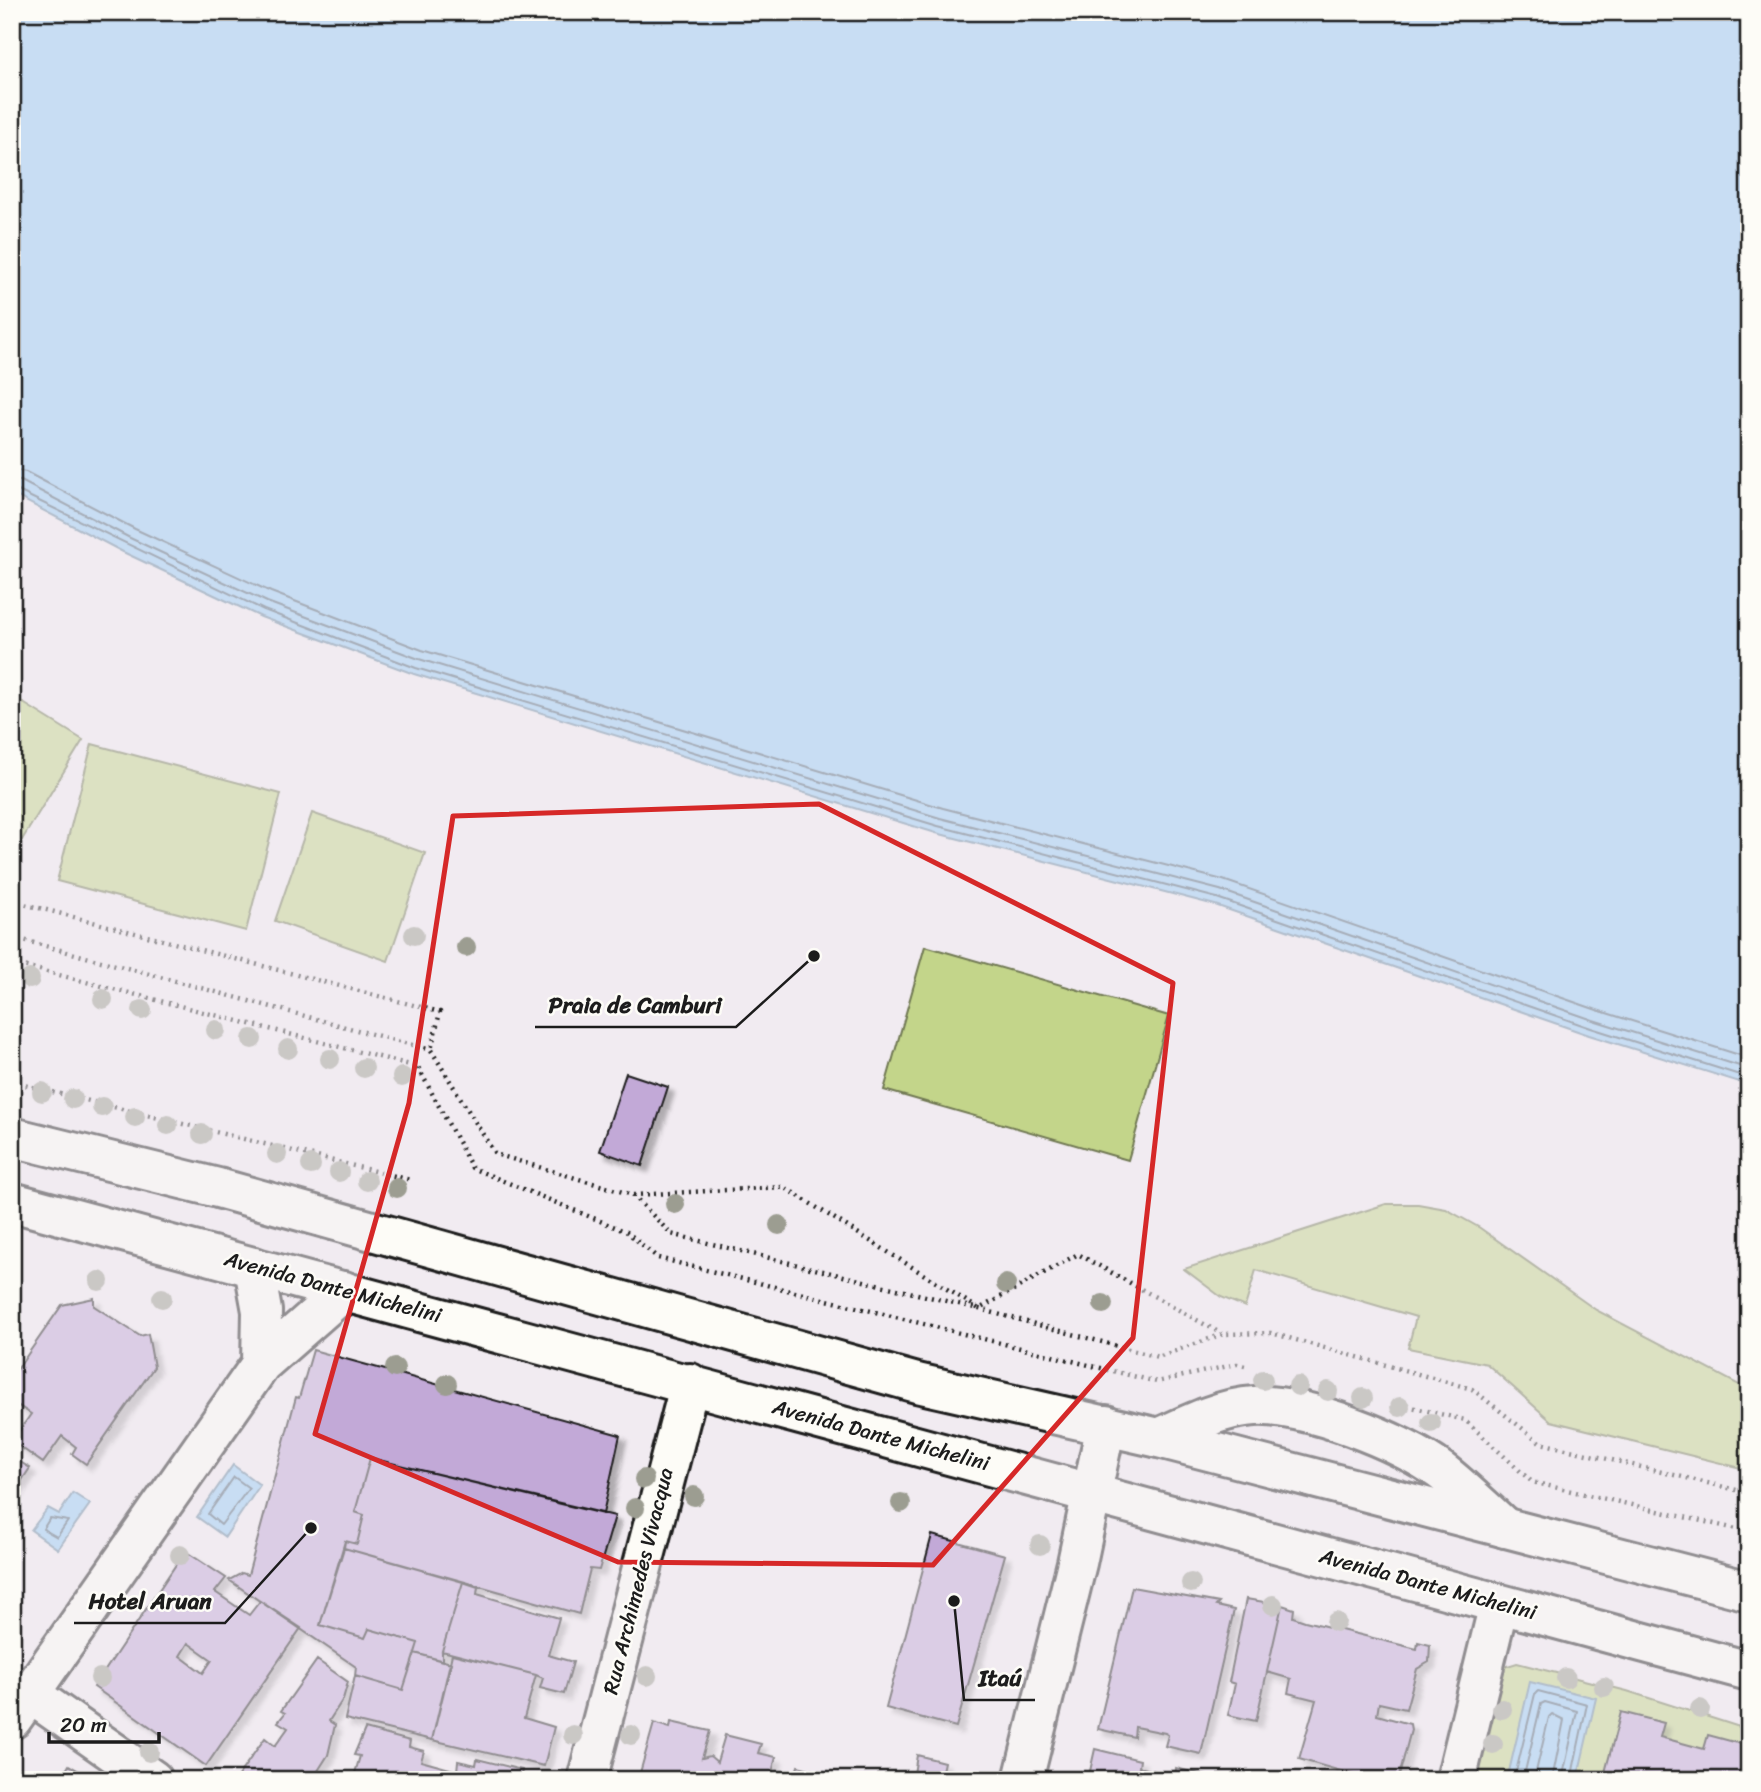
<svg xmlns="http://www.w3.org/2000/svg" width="1761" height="1792" viewBox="0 0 1761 1792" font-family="Sriracha,sans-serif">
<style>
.green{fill:#c3d58a;stroke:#707853;stroke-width:2}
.water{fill:#97ccf5;stroke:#66869e;stroke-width:2}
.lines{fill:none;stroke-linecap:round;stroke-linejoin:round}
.shore{stroke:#4d6273;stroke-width:2}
.building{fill:#c2a9d7;stroke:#1c1c1c;stroke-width:2;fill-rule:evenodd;filter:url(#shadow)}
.minor-casing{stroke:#1c1c1c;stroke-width:44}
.major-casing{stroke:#1c1c1c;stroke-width:44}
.path{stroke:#1c1c1c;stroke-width:4.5;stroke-dasharray:2 5;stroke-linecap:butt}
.minor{stroke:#fdfcf7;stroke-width:38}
.major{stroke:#fdfcf7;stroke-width:38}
.tree{fill:#9c9d91}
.marked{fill:none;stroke:#d62828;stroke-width:5;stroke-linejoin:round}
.labels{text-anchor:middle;stroke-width:5;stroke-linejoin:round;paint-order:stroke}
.street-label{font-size:21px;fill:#1c1c1c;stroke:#fdfcf7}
.leader{fill:none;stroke:#1c1c1c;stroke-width:2.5}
.callout-dot{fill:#1c1c1c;stroke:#fdfcf7;stroke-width:2.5}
.callout-label{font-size:23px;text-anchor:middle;font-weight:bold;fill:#1c1c1c;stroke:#fdfcf7;stroke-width:5;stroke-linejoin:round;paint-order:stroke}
</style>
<defs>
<filter id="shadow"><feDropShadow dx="6" dy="6" stdDeviation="2" flood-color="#0004"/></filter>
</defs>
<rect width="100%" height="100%" fill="#f1ebf1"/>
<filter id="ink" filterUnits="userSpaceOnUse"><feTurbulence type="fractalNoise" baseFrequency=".0143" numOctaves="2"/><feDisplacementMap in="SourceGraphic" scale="14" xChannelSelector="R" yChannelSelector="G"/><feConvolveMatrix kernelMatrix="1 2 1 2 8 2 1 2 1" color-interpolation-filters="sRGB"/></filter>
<g filter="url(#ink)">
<path class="green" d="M12,696l71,44 -69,113 -2,-1z
M92,744l189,50 -35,137 -189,-50z
M312,813l113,40 -37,108 -113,-40z
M925,946l244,70 -41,144 -244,-70z
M1386,1204h32l28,5 34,19 116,82 153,80v80l-198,-49 -64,-57 -79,-16 8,-31 -160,-47 -11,37 -24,-10 -37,-28z
M1517,1663l110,28 122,39v50h-272l27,-113z"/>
<path class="water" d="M12,12h1737v1073l-160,-50 -374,-130 -279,-72 -522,-159 -153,-57 -138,-65 -111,-58z
M233,1465l27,20 -35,52 -28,-20z
M73,1493l17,11 -32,45 -27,-19 17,-22 11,6z
M1530,1682l66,16 -19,82h-70z"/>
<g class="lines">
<path class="shore" d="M12,469l14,3 109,57 136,63 151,58 521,158 280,72 374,130 152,48
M12,480l9,1 109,57 137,64 152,57 521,159 280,72 373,130 156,49
M12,488l252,122 152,58 522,158 279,72 374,130 158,50
M234,1477l15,11 -28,37 -13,-11z
M50,1518l18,3 -11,16 -14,-8z
M1514,1780l21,-86 3,-3 49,13 -16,76
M1523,1780l18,-76 4,-2 32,9 -15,69
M1534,1780l15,-63 3,-3 12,6 -12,60"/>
</g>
<path class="building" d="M626,1073l42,14 -26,79 -42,-15z
M94,1298v8l46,30 8,-2 6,33 -68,97 -14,-10 4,-7 -14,-11 -19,27 -31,-22 19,-27 -17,-11 -2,3v-29l50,-72z
M313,1350l307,85 -17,79 -233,-56 -15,54 9,3 -7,29 -12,-3 -25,84 45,13 4,-9 49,14 -15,47 -48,-14 1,-9 -127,-87 13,-7 6,2 48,-178 3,1z
M12,1457l18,11 -18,27z
M370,1458l245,58 -16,54 -9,-1 -11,45 -235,-66 1,-7 12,3 7,-29 -9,-3z
M932,1535l73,20 -49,172 -70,-19z
M344,1548l119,34 -21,69v10l-27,-8 3,-10 -49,-14 -4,9 -45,-13z
M185,1551l41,27 -11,14 34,23 11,-14 41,27 -95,138 -112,-79zM188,1643l24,17 -9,13 -23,-17z
M463,1582l15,5 -1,7 82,24 -11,37 25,7 -9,32 -24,-6 3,-10 -7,-3 -94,-24z
M1132,1587l87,16 -3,3 18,4 -33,144 -36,-8 3,-11 -3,-2 -30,-6 -1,10 -36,-8z
M1246,1599l36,6 -26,116 -28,-6 7,-31 -6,-2z
M1282,1605l12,4 -1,8 12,4 112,28 1,-7 12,3 -1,17 -12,7 -11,40 -27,-6 -2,12 33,9 1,6 -13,50h-26l-73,-21 17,-59 -28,-7 3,-14 -24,-7z
M415,1653l36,10 -19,77 -87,-21 10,-43 48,14z
M452,1654l84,21 -12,43 30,9 -10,39 -112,-26z
M317,1660l31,22 -5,17 -14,22 6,4 -7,30 -12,19 3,3 -2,3h-82l30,-42 10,8 13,-18 -10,-6 7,-9 -4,-2z
M1621,1712l43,11 -4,14 44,12 4,-14 41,11v34h-146z
M671,1722l39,9 -8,27 8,-2 7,6 8,-27 36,9 -3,9 18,4 -6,23h-132l16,-57 16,5z
M365,1729l45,12 -1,6 15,4 -3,10 36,10 1,-10 18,4 1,-6 45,11 -2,10h-167l7,-24 -6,-1z
M1095,1749l45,11 -1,7 36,9 1,-8 39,10 -127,2z
M917,1755l27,7 -4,18 -26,-6z
M69,1765l20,12 -29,3z
M798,1766l54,14h-58z"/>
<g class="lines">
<defs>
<path id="minor" d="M254,1267l8,44 -1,53
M1159,1438c30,-14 62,-30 96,-32 48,-3 148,36 186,65 22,17 43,38 64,57
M29,1693l124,87
M12,1719l249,-355 83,-73
M587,1780l103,-397
M1023,1780l54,-217 29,-138
M1456,1780l43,-176"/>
<path id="major" d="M12,1137l206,51 699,195 242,55 590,153
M12,1202l1737,469"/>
</defs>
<use href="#minor" class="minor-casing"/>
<use href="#major" class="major-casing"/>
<path class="path" d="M12,901l428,111 -9,38
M12,937l419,113 64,104 138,41 38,39 308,75 179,48 65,-23 48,-1 201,56 69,54 208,50
M12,963l406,104 54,101 155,64 31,26 499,124 80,-18 12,3
M12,1082l399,98
M633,1195l151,-8 195,122 99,-55 144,80
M1407,1406l58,14 67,62 217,50"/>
<use href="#minor" class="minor"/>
<use href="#major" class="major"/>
</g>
<g class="tree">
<circle cx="414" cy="935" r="10"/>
<circle cx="466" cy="947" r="10"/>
<circle cx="30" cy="979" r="10"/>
<circle cx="103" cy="999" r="10"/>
<circle cx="142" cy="1010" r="10"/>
<circle cx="216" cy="1030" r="10"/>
<circle cx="252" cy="1039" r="10"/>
<circle cx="288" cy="1049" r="10"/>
<circle cx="330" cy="1059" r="10"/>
<circle cx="364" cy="1068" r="10"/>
<circle cx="402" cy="1077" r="10"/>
<circle cx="42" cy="1092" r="10"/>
<circle cx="73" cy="1099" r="10"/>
<circle cx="102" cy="1107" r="10"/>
<circle cx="135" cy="1117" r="10"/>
<circle cx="168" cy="1125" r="10"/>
<circle cx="202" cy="1134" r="10"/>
<circle cx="277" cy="1154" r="10"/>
<circle cx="311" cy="1165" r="10"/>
<circle cx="339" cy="1172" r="10"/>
<circle cx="367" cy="1181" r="10"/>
<circle cx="397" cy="1188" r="10"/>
<circle cx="675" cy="1204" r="10"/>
<circle cx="779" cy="1225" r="10"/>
<circle cx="99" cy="1281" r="10"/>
<circle cx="1006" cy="1284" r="10"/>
<circle cx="162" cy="1298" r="10"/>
<circle cx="1103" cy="1304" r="10"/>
<circle cx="395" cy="1368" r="10"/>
<circle cx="1263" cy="1380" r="10"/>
<circle cx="447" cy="1384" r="10"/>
<circle cx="1298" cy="1386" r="10"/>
<circle cx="1328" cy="1391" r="10"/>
<circle cx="1363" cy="1398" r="10"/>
<circle cx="1400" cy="1407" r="10"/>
<circle cx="1431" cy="1423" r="10"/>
<circle cx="644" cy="1479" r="10"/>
<circle cx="694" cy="1496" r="10"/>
<circle cx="901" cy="1503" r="10"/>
<circle cx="635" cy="1508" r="10"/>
<circle cx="1040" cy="1545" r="10"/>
<circle cx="180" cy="1555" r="10"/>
<circle cx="1191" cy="1583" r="10"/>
<circle cx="1273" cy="1605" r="10"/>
<circle cx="1336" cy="1622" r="10"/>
<circle cx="647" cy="1676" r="10"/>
<circle cx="100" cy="1678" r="10"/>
<circle cx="1566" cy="1678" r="10"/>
<circle cx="1604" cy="1687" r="10"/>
<circle cx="1502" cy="1709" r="10"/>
<circle cx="1700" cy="1709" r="10"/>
<circle cx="573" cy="1735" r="10"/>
<circle cx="631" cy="1735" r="10"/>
<circle cx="1493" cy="1744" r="10"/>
<circle cx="149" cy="1752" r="10"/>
</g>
</g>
<path d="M0 0H1761V1792H0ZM819,804l354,179 -40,355 -200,227 -315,-3 -303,-128 94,-331 44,-287z" fill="#f1ebf1" fill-opacity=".55" fill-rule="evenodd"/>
<path class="marked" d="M819,804l354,179 -40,355 -200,227 -315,-3 -303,-128 94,-331 44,-287z"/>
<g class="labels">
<g class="street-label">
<text transform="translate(333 1287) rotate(15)" y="7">Avenida Dante Michelini</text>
<text transform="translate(881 1435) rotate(15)" y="7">Avenida Dante Michelini</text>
<text transform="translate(638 1581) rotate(-76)" y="7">Rua Archimedes Vivacqua</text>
<text transform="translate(1428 1584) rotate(15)" y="7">Avenida Dante Michelini</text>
</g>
</g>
<path class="leader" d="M814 956L736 1027H535M311 1528L225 1623H74M954 1601L964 1700H1035"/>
<g class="callout-dot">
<circle cx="814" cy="956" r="7"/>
<circle cx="311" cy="1528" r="7"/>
<circle cx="954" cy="1601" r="7"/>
</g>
<g class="callout-label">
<text x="635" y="1013">Praia de Camburi</text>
<text x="150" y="1609">Hotel Aruan</text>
<text x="1000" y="1686">Itaú</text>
</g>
<rect width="1761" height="1792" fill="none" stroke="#fdfcf7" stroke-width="42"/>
<rect x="21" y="21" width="1719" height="1750" fill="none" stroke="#1c1c1c" stroke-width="2.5" filter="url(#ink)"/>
<path d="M49 1732v10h110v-10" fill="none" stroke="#1c1c1c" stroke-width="3.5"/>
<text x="60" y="1732" font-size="21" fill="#1c1c1c" stroke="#fdfcf7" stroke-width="5" paint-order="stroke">20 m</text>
</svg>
